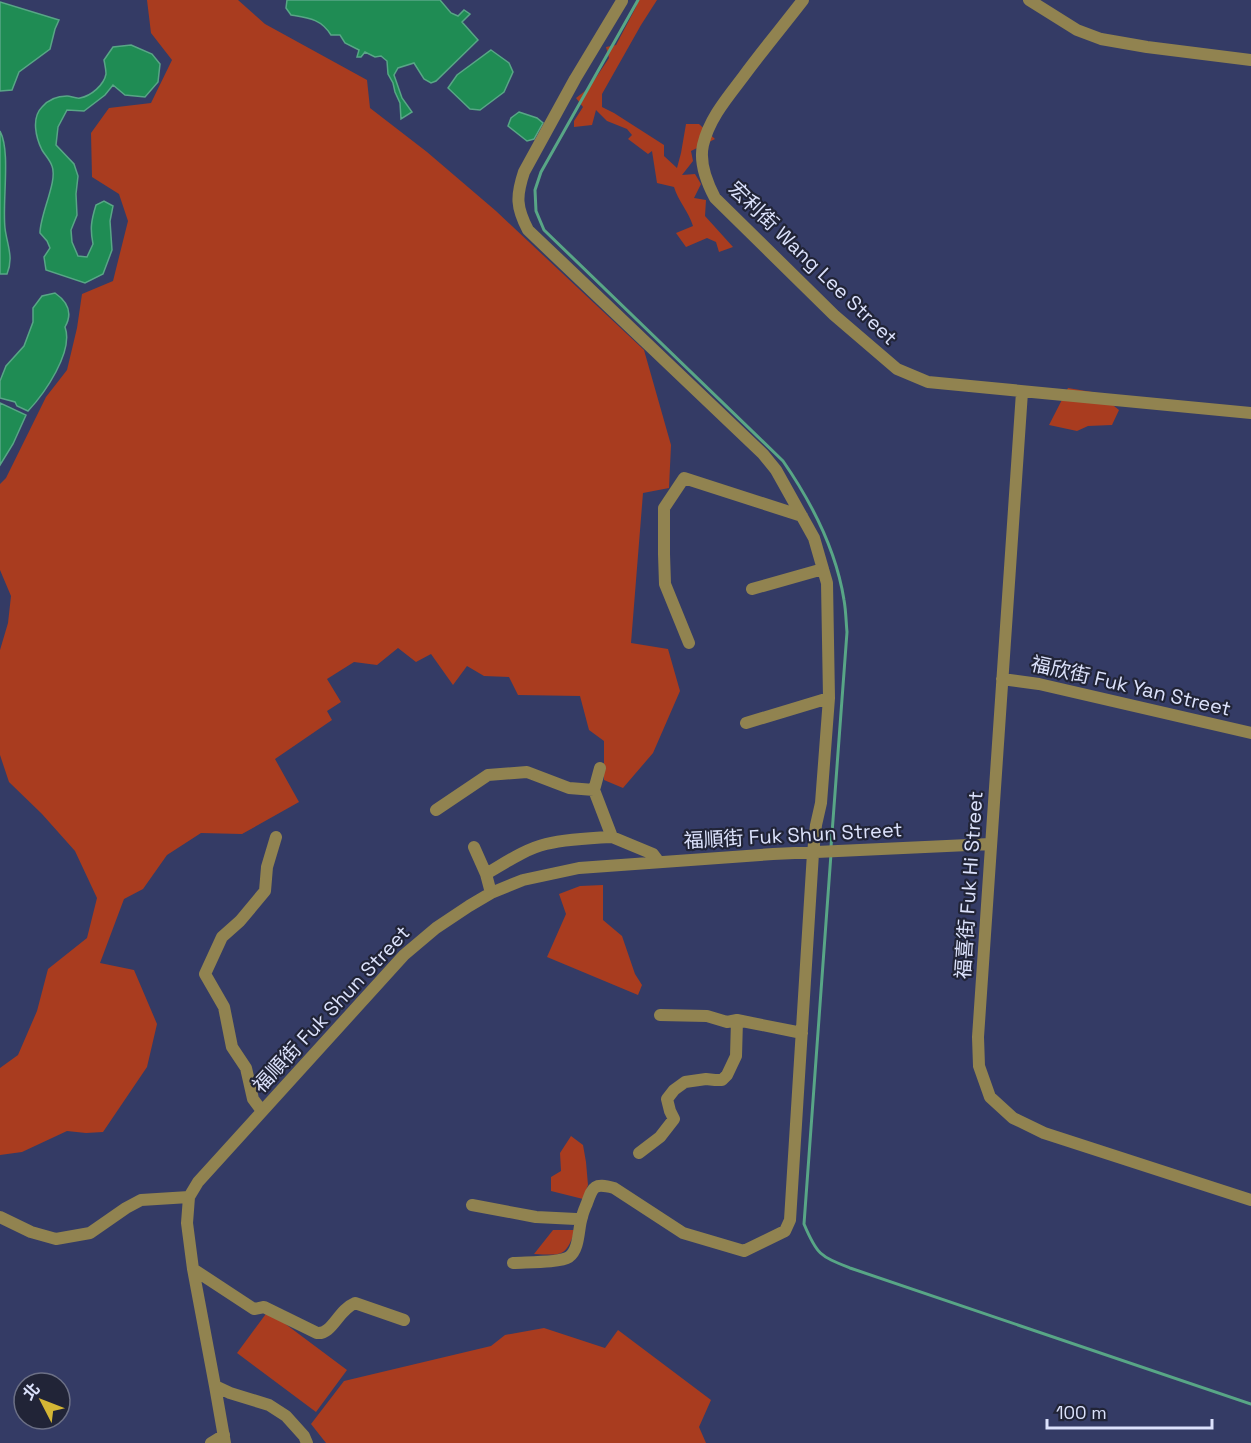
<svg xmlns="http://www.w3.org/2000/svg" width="1251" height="1443" viewBox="0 0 1251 1443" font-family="'Space Grotesk','Noto Sans TC',sans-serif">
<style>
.green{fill:#a93c1f}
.water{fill:#1f8c54;stroke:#58a686;stroke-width:1.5}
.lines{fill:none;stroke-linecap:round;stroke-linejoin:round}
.stream{stroke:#58a686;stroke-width:3}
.minor{stroke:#918350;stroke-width:12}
.labels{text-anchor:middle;stroke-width:4.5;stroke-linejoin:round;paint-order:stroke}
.street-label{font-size:20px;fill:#dce2fc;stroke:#212437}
</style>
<rect width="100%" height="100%" fill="#343b65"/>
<path class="green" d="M147,0h91l27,24 102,56 3,28 57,44 69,59 148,139 27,95 -2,43 -26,5 -12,150 37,6 12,42 -27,62 -30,35 -19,-8v-39l-15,-11 -9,-34 -62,-1 -9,-18 -25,-1 -17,-10 -14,19 -22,-31 -15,8 -18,-14 -21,17 -23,-3 -27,17 14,23 -14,9 5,9 -57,39 24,43 -57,32 -41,-1 -34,22 -24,34 -19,10 -24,64 34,7 23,54 -10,43 -44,65 -17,1 -19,-2 -45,21 -22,3v-87l18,-13 19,-44 11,-42 39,-31 10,-40 -22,-47 -33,-37 -33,-32 -9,-27v-105l8,-27 3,-27 -11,-26v-86l6,-6 40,-81 21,-27 10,-42 5,-34 31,-13 15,-60 -9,-27 -27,-17 -1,-44 18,-25 42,-5 21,-43 -21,-27z
M638,0h19l-16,25 -39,69v13l12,6 50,32v11l13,12 4,-15 5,-29h13l16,15 -24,12 2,10 -11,14 13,-1 6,10 -7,14 12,2 -1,16 28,31 -14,5 -3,-10 -9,-4 -21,9 -10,-14 17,-7c-4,-14 -15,-25 -19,-39l-17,-4 -5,-32 -4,3 -20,-15 4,-4 -5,-6 -20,-8 -11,-11 -4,15 -18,2v-6l9,-14 -7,-9 13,-10 20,-30 -3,-11 10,-2 20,-38z
M1068,388l30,5 21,17 -7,15 -24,1 -11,5 -28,-6z
M603,885v35l19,16 13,38 7,11 -4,10 -91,-38 19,-43 -7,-20 21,-8z
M571,1136l12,9 3,17 2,23 -5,14 -32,-8v-14l10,-6 -1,-18z
M553,1230h22c-9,28 -14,25 -41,24z
M268,1311l79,59 -31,42 -79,-59z
M544,1328l61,20 13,-18 93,70 -12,27 7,16h-380l-15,-19 33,-43 147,-35 14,-11z"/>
<path class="water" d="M287,0h153l11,13 7,3 6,-6 6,4 -8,8 16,18 -42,41 -5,2 -7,-4 -10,-16 -16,5 -4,7 8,23 10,14 -11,7 -1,-16 -5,-11 -2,-9 -5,-9 -1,-13 -6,-5 -6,1 -10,-5 -4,5h-4l2,-7 -14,-7 -5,-8h-9c-10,-16 -22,-17 -40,-20l-5,-7z
M0,2l59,18 -4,9 -5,20 -31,23 -7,18 -12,1z
M131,45l21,9 8,10 -2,18 -13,15 -20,-2 -12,-10 -8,10 -21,16 -17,-1 -9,17 -2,18 18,19 4,12 -2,18 1,21 -6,15 1,12 6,14 9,1 6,-13c-3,-15 -2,-23 3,-39l8,-4 9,5 -3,15 2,29 -9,24 -18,9 -39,-13 -2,-13 6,-9 -3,-7 -7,-8c0,-19 18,-52 12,-67 -2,-6 -7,-11 -10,-16 -6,-12 -11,-32 0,-43 6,-7 15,-11 25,-11 4,0 9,3 13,2 11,-2 24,-13 26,-24 0,-4 -1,-9 -2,-14l9,-13z
M491,50l18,13 4,9 -9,20 -24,18 -10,-1 -22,-21 9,-13z
M519,112l18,6 6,5 -9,16 -7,2 -19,-15 3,-8z
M0,131c11,20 2,71 5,97 2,17 9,29 2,46h-7z
M55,293c13,9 18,20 10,34 9,25 -21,67 -37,84l-11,-5 -2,-4 -15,-4v-17l6,-15 18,-20 9,-24v-14l9,-12z
M0,403l26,12 -13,29 -13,21z"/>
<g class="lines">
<path class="stream" d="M638,0l-97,172 -6,18 1,21 8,19 239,231c29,42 53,88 61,139 2,11 2,22 3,32l-16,215
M831,854l-27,370c13,31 16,32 46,44l401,136"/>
<path class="minor" d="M803,0c-20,26 -41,51 -60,77 -16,21 -34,42 -40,68 -4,18 4,38 12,53l119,117 63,54 31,13 323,31
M1029,0l48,30 24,9 46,8 104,13
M1022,392l-44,645 1,29 11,31 23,21 31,15 207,67
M752,589l71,-20
M689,643l-24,-59 -1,-30v-46l20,-30 118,38
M1002,679l37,5 212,49
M746,723l83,-25
M600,768l-6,22 18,47 41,17 6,8
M436,810l52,-35 39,-3 42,16 25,2
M474,847l12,27 5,19
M486,874c19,-11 39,-25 60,-30 21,-5 44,-6 66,-7
M660,1015l47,1 20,6 10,-2 65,13
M262,1111l-9,-12 -7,-31 -14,-21 -8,-40 -19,-33 17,-37 18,-16 25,-30 2,-24 9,-30
M639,1153l21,-16 14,-18 -4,-8 -3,-12 7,-9 11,-8 21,-3 9,1h7l5,-5 9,-19 1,-36
M472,1205l64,12 40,2 5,-1
M0,1217l31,15 25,7 34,-6 36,-25 15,-8 48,-3
M513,1263c12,-1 47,0 56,-6 11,-8 9,-29 13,-40 1,-5 3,-9 5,-14 6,-17 7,-20 27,-15l69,45 61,18 41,-20 5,-11 23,-367 3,-28 5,-22 8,-105 -2,-115 -13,-45 -38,-68 -13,-16 -235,-224c-12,-23 -12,-34 -4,-58l51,-93 47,-78
M193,1269l61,40 10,-2 53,26c15,2 21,-23 38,-30l49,17
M215,1386l15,7 39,12 17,11 18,20 3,7
M211,1443l13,-8
M225,1443l-10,-57 -22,-117 -6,-46 2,-26 9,-15 206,-227 32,-27 33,-22 22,-13 32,-13 56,-12 194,-14 217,-10"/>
</g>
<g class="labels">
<g class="street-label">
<text transform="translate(813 263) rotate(44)" y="7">宏利街 Wang Lee Street</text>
<text transform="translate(1131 686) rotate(13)" y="7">福欣街 Fuk Yan Street</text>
<text transform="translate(793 835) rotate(-3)" y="7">福順街 Fuk Shun Street</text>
<text transform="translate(969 885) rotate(-86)" y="7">福喜街 Fuk Hi Street</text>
<text transform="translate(331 1009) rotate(-47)" y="7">福順街 Fuk Shun Street</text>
</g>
</g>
<g transform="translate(42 1401) rotate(312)"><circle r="28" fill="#212437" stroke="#6c7086" stroke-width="1.5"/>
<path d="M0-4.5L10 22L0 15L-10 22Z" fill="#d4b635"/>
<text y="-9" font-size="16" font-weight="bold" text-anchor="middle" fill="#dce2fc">北</text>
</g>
<path d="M1047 1419v9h165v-9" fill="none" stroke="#dce2fc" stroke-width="3"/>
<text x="1056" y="1419" font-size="18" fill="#dce2fc" stroke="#212437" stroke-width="4.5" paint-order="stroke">100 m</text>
</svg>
